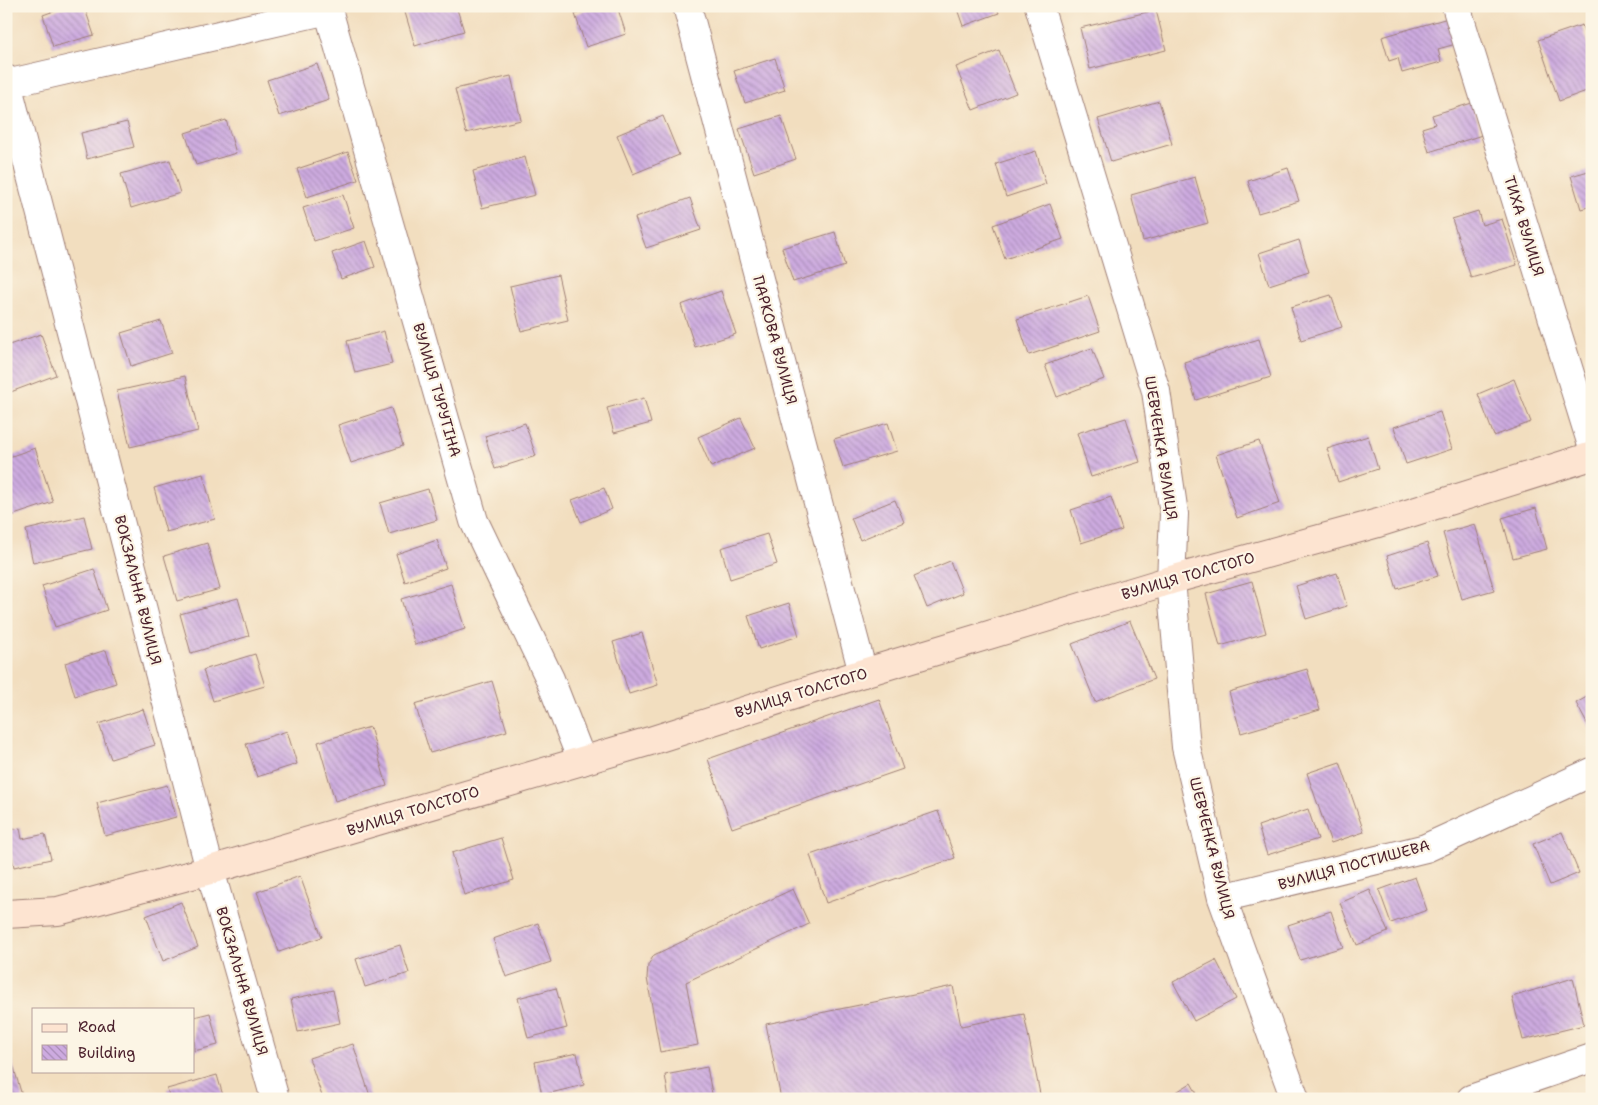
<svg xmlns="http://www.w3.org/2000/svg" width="1598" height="1105" viewBox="0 0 1598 1105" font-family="'Shantell Sans',sans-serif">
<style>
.building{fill:url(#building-back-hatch)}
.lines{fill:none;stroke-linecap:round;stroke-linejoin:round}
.street-casing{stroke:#9e7e75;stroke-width:30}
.secondary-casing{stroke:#9e7e75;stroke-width:30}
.street{stroke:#fff;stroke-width:28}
.secondary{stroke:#fde4d1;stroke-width:28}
.labels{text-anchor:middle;stroke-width:4.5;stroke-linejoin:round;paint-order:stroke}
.street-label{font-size:15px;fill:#4a1f2b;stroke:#fcf5e5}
</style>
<defs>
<pattern id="building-back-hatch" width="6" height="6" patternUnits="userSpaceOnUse" patternTransform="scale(1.25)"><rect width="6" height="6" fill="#cdabe0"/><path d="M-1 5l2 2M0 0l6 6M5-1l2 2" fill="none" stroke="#a88bb6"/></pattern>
</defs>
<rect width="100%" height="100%" fill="#fcf5e5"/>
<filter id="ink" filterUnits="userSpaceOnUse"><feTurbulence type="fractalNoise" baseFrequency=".02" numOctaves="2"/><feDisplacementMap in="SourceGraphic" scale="10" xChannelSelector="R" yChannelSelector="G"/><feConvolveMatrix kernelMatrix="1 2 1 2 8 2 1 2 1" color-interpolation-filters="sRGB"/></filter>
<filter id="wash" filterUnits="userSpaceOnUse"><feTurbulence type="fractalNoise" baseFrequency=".0096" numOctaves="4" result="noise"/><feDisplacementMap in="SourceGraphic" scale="20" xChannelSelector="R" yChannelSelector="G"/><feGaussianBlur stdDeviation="1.12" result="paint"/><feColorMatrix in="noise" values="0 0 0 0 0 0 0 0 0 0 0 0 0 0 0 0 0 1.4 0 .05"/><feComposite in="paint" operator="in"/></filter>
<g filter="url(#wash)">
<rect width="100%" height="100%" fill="#f2debf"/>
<g id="blocks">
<path class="building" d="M68,6h16l10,29 -41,12 -10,-32z
M412,6h44l8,25 -49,15 -11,-37z
M600,6h17l9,28 -40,13 -11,-33z
M956,6h40l3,7 -36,13z
M1156,10l10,40 -76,19 -10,-41z
M1448,18l8,26 -18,5 3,13 -39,11 -4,-15 -9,3 -7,-24z
M1582,25l10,29v35l-33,12 -21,-61z
M999,50l17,43 -43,17 -17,-43z
M775,58l10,32 -40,13 -11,-32z
M317,64l12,36 -50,16 -12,-36z
M511,76l10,44 -55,13 -11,-44z
M1159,101l13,43 -61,18 -13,-43z
M1472,103l10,32 -53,17 -7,-24 13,-4 -3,-9z
M663,116l16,39 -46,19 -16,-39z
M781,116l15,43 -42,14 -15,-44z
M226,120l10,33 -40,12 -11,-32z
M127,122l7,25 -47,12 -6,-26z
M1036,151l10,33 -40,13 -10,-33z
M348,152l10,28 -51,17 -10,-28z
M525,157l10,38 -53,13 -9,-37z
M170,160l10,33 -49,15 -10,-34z
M1288,168l11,33 -41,12 -10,-32z
M1592,170v36l-11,3 -10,-33z
M1195,177l13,46 -65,18 -12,-46z
M343,195l11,33 -40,13 -11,-33z
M690,198l11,32 -55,18 -11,-30z
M1050,204l13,35 -58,20 -12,-34z
M1478,211l4,14 20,-6 15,46 -46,13 -19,-59z
M835,232l10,34 -52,16 -11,-34z
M1299,240l10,32 -40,13 -10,-32z
M366,241l9,26 -34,12 -9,-26z
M558,275l10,45 -47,11 -11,-45z
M721,291l15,43 -41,13 -14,-42z
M1331,295l11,32 -41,13 -10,-33z
M1088,296l12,35 -71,24 -12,-36z
M161,321l11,32 -41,13 -10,-33z
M384,331l8,33 -37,9 -8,-32z
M41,334l15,41 -48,18 -2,-5v-42z
M1259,339l12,38 -75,23 -12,-38z
M1092,348l12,31 -47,18 -12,-32z
M185,376l13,55 -68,16 -13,-56z
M1514,379l17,43 -37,14 -16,-42z
M644,398l7,25 -37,10 -7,-25z
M391,408l12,38 -52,17 -13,-38z
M1440,412l12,37 -46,15 -12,-37z
M741,418l14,30 -44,19 -13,-30z
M1126,418l14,44 -49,15 -14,-44z
M525,423l11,33 -41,13 -10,-33z
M888,423l9,28 -54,16 -9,-28z
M1368,436l10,33 -40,13 -11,-33z
M1259,441l21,62 -43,15 -21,-63z
M35,448l18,54 -42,14 -5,-16v-42z
M203,474l12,45 -49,13 -12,-44z
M604,488l8,21 -31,13 -9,-22z
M428,489l9,31 -48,14 -9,-31z
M1111,497l11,33 -41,13 -10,-33z
M895,500l9,22 -44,18 -9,-22z
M1536,508l11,41 -34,9 -11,-40z
M84,516l8,33 -59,14 -7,-33z
M1475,524l19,66 -32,9 -19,-66z
M767,534l10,30 -47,15 -9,-31z
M437,540l9,28 -41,14 -9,-28z
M207,543l13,46 -43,12 -13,-45z
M1427,543l11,33 -41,13 -10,-33z
M950,561l13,32 -36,15 -13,-32z
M94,569l13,41 -52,17 -13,-41z
M1337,573l10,33 -41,13 -10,-33z
M1252,581l14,52 -46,13 -14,-52z
M451,584l14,45 -50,16 -14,-46z
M238,598l11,38 -58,17 -11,-39z
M789,603l10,33 -40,13 -11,-33z
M1130,621l24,58 -59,23 -23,-58z
M642,633l16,52 -29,9 -16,-52z
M106,650l10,33 -41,13 -10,-33z
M255,654l10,32 -52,15 -10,-31z
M1307,669l13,41 -79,23 -12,-41z
M492,681l15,50 -77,22 -15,-49z
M1592,694v39l-16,-30z
M879,699l24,70 -171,59 -24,-69z
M143,709l12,36 -44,14 -12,-35z
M370,727l17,59 -52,15 -17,-59z
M287,731l10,33 -40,13 -11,-33z
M1340,762l24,70 -33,11 -24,-70z
M167,785l9,32 -71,19 -8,-33z
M1308,809l10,30 -51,16 -9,-29z
M938,811l17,47 -129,45 -16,-48z
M20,828l2,11 23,-5 6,25 -37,8 -8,-36z
M1562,832l17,41 -29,12 -17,-41z
M501,838l13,42 -50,15 -12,-42z
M300,876l22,61 -43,15 -22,-60z
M1415,877l12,33 -36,13 -12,-33z
M793,889l16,35 -123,58 12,63 -38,7 -13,-74 1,-13 6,-10z
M1370,890l18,42 -31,13 -17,-42z
M181,902l17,45 -35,14 -17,-45z
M1331,911l12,36 -43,13 -12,-35z
M538,923l13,39 -45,15 -13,-38z
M400,945l9,28 -44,14 -9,-28z
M1216,960l20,39 -42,22 -21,-39z
M1573,978l11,47 -61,15 -11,-43z
M953,986l8,40 63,-12 17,85h-260l-15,-75z
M556,988l11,40 -39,10 -10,-40z
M333,990l7,33 -42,9 -7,-33z
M210,1013l8,32 -24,6v-34z
M353,1044l18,55h-48l-14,-41z
M577,1053l7,32 -42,10 -7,-33z
M11,1058l12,41h-17v-40z
M707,1067l6,32h-44l-4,-24z
M217,1075l7,24h-54l-3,-10z
M1191,1083l9,16h-35z"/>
</g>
</g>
<g filter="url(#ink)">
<use href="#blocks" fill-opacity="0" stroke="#9e7e75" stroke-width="1"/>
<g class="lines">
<defs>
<path id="street" d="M327,6l147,515 76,158 32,82
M687,6l176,667
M1039,6l117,385 18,123 -3,66 15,167 36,151 73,201
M1456,6l136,439
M6,79l204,791 65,229
M6,84l322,-74
M1222,898l204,-50 166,-76
M1471,1099l121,-41"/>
<path id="secondary" d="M6,914l52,-3 152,-41 440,-129 213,-68 308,-93 207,-57 214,-67"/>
</defs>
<use href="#street" class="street-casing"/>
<use href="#secondary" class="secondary-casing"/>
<use href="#street" class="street"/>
<use href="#secondary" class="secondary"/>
</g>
</g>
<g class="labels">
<g class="street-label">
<text transform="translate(1524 226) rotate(73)" y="5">ТИХА ВУЛИЦЯ</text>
<text transform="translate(775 340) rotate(75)" y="5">ПАРКОВА ВУЛИЦЯ</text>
<text transform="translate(437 390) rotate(74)" y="5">ВУЛИЦЯ ТУРУТІНА</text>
<text transform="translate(1161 448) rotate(81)" y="5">ШЕВЧЕНКА ВУЛИЦЯ</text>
<text transform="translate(1188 576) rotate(-16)" y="5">ВУЛИЦЯ ТОЛСТОГО</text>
<text transform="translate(138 590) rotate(76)" y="5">ВОКЗАЛЬНА ВУЛИЦЯ</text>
<text transform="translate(801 693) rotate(-17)" y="5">ВУЛИЦЯ ТОЛСТОГО</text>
<text transform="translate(413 811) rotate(-17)" y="5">ВУЛИЦЯ ТОЛСТОГО</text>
<text transform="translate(1212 848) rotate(76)" y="5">ШЕВЧЕНКА ВУЛИЦЯ</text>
<text transform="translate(1354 865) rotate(-15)" y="5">ВУЛИЦЯ ПОСТИШЕВА</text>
<text transform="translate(242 981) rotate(74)" y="5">ВОКЗАЛЬНА ВУЛИЦЯ</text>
</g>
</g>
<rect width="1598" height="1105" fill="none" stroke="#fcf5e5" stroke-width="25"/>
<rect x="32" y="1008" width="162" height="65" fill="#fcf5e5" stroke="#b59f9b"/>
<rect x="42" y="1024" width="25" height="8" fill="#fde4d1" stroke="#b59f9b"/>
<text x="78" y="1032" font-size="15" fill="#4a1f2b">Road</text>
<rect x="42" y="1045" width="25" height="15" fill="url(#building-back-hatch)" stroke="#b59f9b"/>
<text x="78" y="1058" font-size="15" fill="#4a1f2b">Building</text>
</svg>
